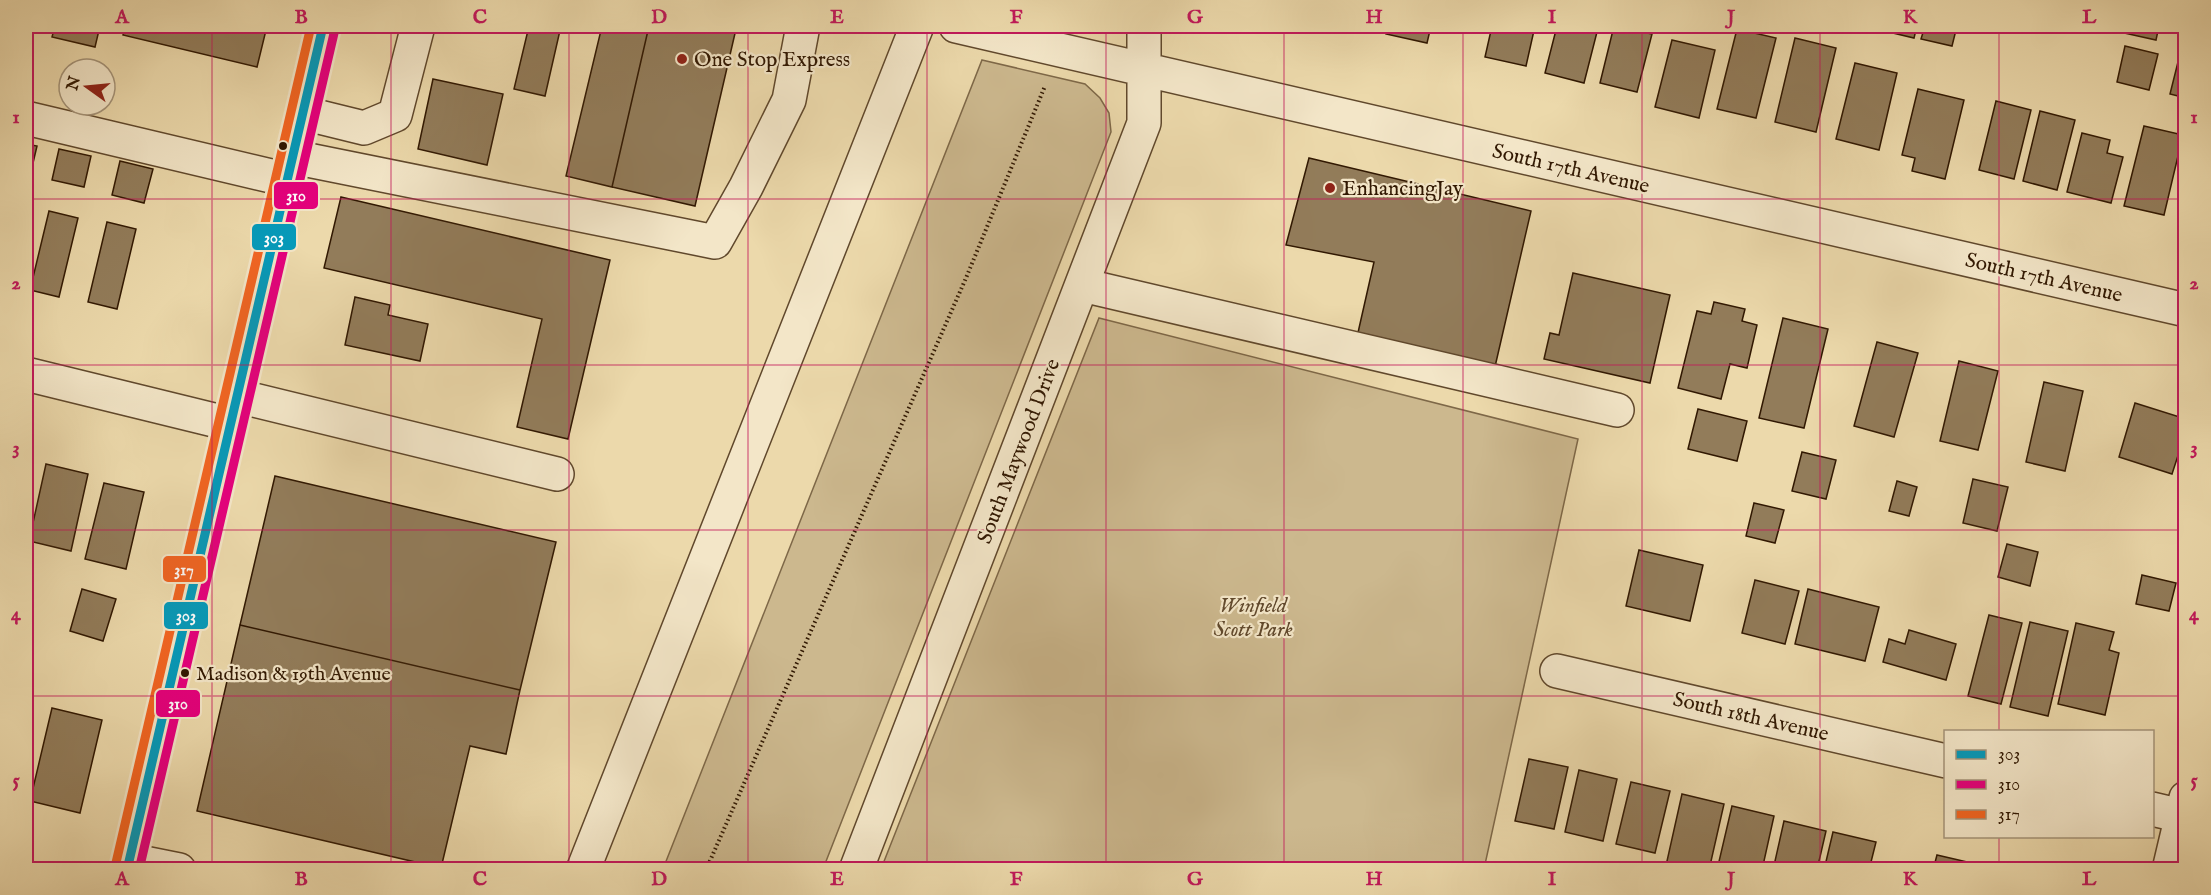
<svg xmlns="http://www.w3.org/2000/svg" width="2211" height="895" viewBox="0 0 2211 895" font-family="'IM FELL English',serif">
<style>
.green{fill:#ccb88e;stroke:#7e6848;stroke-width:1.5}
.building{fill:#927c5a;stroke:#311802;stroke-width:1.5}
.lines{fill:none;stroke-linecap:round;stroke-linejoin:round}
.minor-casing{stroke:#60482c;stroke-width:36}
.major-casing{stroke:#311802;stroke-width:36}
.path{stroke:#311802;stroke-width:4;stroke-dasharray:1.5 3;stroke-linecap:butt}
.minor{stroke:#f3e6c8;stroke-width:33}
.major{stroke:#ecd9ab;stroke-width:33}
.bus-1-casing{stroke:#f3e6c8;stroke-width:14}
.bus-2-casing{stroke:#f3e6c8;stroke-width:14}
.bus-3-casing{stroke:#f3e6c8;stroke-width:14}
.bus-1{stroke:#059aba;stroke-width:9}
.bus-2{stroke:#e5007d;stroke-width:9}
.bus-3{stroke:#f26522;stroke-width:9}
.grid{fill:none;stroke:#c2185b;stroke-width:1.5;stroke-opacity:0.55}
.poi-dot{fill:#8f2418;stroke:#f3e6c8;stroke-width:2}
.bus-dot{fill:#311802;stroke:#f3e6c8;stroke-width:2}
.labels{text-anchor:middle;stroke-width:4.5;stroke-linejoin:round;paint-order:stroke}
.bus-label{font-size:20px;fill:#311802;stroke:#f3e6c8;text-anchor:start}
.poi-label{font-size:21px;fill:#311802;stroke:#f3e6c8;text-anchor:start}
.street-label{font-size:21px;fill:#311802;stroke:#f3e6c8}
.park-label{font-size:21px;font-style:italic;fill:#60482c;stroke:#f3e6c8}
.line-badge{stroke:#f3e6c8;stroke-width:2}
.badge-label{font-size:16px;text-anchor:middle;font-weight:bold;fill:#fff}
.neatline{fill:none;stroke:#c2185b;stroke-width:2}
.grid-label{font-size:20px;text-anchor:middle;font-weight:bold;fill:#c2185b}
</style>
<rect width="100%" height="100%" fill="#ecd9ab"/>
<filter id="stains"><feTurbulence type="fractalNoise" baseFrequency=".00333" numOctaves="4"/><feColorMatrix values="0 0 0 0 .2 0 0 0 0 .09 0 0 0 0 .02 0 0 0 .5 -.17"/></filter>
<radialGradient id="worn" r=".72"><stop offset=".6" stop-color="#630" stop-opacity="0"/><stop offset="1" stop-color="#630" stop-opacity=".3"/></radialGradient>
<path class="green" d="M982,60l103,24 15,14 9,15 2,19 -288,737h-160z
M1099,318l479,121 -94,430h-603z"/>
<path class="building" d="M55,26h45l-5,21 -43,-10z
M125,26h142l-10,41 -134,-32z
M529,26h32l-16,70 -31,-7z
M602,26h47l-37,161 -46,-11z
M649,26h72l15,3 -41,177 -83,-19z
M1388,26h43l-4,17 -41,-9z
M1492,26h43l-9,40 -41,-9z
M1557,26h17l23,6 -13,51 -39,-10z
M1614,26l38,8 -15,58 -37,-9z
M1881,26h36l-3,12 -34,-8z
M1925,26h32l-5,20 -31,-7z
M2126,26h33l-3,14 -32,-7z
M1737,29l39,9 -20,80 -39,-9z
M1795,38l41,10 -20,84 -41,-10z
M1672,40l43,10 -16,68 -44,-11z
M2125,46l33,8 -9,36 -32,-8z
M2179,58l7,2v38l-16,-4z
M1855,63l42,10 -18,77 -43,-11z
M433,79l70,15 -16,71 -69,-16z
M1918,89l46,11 -19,79 -33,-8 3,-13 -13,-3z
M1996,101l35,9 -17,69 -35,-9z
M2040,111l35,9 -18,70 -34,-9z
M2144,126l39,9 -19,80 -40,-9z
M2082,133l28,7 -3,13 16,4 -12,46 -44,-11z
M26,144l11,2 -8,34 -3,-1z
M59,149l32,7 -7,31 -32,-7z
M1309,158l222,53 -37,160 -137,-34 17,-75 -88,-17z
M120,161l33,8 -9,34 -32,-8z
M341,197l269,63 -42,179 -51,-12 25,-108 -218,-51z
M49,211l29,7 -19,79 -29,-7z
M107,222l29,7 -19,80 -29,-7z
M1573,273l97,22 -20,88 -106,-24 6,-26 9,2z
M355,297l35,8 -2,10 40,9 -8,37 -75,-16z
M1714,302l31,7 -3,12 15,4 -10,43 -17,-4 -9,35 -43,-11 19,-77 14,3z
M1783,318l45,11 -24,99 -45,-10z
M1877,342l41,11 -24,84 -40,-11z
M1959,361l39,10 -20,79 -38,-9z
M2044,382l39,9 -18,80 -39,-9z
M2135,403l51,16v12l-14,43 -53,-17z
M1698,409l49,12 -10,40 -49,-12z
M1802,452l34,8 -10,39 -34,-8z
M46,464l42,10 -17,77 -42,-10z
M275,476l281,66 -36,148 -280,-65z
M1973,479l35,8 -11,44 -34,-8z
M1897,481l20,6 -8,29 -20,-5z
M104,483l40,9 -18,77 -41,-10z
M1754,503l30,7 -9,33 -29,-7z
M2007,544l31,8 -8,34 -32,-9z
M1639,550l64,15 -13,56 -64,-15z
M2142,575l34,8 -7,28 -33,-7z
M1755,580l44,11 -14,53 -43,-11z
M82,589l34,10 -13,42 -33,-10z
M1808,589l71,18 -14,54 -70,-17z
M1989,615l33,8 -21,81 -33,-8z
M2030,622l38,9 -20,85 -38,-9z
M2076,623l38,9 -5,18 10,3 -14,62 -47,-11z
M240,625l280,65 -14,64 -36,-8 -29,122 -244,-57z
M1909,630l47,14 -10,36 -63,-18 6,-23 16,5z
M52,708l50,12 -22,93 -50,-12z
M1529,759l39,8 -14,62 -39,-8z
M1579,770l38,9 -14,62 -38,-9z
M1631,782l39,9 -15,62 -39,-9z
M1682,794l42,10 -15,66h-44z
M1732,806l42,10 -12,54h-45z
M1784,821l42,10 -9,39h-44z
M1833,832l43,10 -7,28h-45z
M1937,855l39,9 -2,6h-41z"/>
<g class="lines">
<defs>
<path id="minor" d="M956,26l1230,284
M303,113l61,15 31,-13 23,-89
M26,118l262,62
M293,157l422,85 31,-55 43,-87 14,-74
M1082,285l535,125
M26,374l204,50
M238,396l319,78
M1557,671l389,90
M2152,809l34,8
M129,860l50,10
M583,870l334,-844
M856,870l288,-747v-97
M2169,870l17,-72"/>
<path id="major" d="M127,870l196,-844"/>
</defs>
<use href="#minor" class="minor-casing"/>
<use href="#major" class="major-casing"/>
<path class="path" d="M706,870l260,-592 79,-192"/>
<use href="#minor" class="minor"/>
<use href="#major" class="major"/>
<defs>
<path id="bus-1" d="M127,870l196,-844"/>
<path id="bus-2" d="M139,870l196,-841"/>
<path id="bus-3" d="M115,867l196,-841"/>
</defs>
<use href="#bus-1" class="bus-1-casing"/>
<use href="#bus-2" class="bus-2-casing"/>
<use href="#bus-3" class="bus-3-casing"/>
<use href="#bus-1" class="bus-1"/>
<use href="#bus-2" class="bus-2"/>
<use href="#bus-3" class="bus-3"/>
</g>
<path class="grid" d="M212,26v844M391,26v844M569,26v844M748,26v844M927,26v844M1106,26v844M1284,26v844M1463,26v844M1642,26v844M1820,26v844M1999,26v706M26,199h2160M26,365h2160M26,530h2160M26,696h2160M1999,836v34"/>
<g class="poi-dot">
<circle cx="682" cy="59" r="6"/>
<circle cx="1330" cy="188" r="6"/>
</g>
<g class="bus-dot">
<circle cx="283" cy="146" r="5"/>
<circle cx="185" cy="673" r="5"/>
</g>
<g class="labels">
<g class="bus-label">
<text x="196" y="680">Madison &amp; 19th Avenue</text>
</g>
<g class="poi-label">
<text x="694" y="66">One Stop Express</text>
<text x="1342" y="195">EnhancingJay</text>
</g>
<g class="street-label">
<text transform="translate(1571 168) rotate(13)" y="7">South 17th Avenue</text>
<text transform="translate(2044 277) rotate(13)" y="7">South 17th Avenue</text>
<text transform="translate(1018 451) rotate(-69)" y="7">South Maywood Drive</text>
<text transform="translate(1751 716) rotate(13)" y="7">South 18th Avenue</text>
</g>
<g class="park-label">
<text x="1253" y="612">Winfield<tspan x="1253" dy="24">Scott Park</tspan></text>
</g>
</g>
<g class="line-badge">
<rect x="273" y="181" width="46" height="29" rx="6" fill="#e5007d"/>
<rect x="251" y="223" width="46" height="28" rx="6" fill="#059aba"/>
<rect x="162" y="555" width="45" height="28" rx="6" fill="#f26522"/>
<rect x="163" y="601" width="46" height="29" rx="6" fill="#059aba"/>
<rect x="155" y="689" width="46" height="29" rx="6" fill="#e5007d"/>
</g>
<g class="badge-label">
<text x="296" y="201">310</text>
<text x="274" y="243">303</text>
<text x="184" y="575">317</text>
<text x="186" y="621">303</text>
<text x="178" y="709">310</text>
</g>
<rect width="2211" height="895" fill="none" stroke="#ecd9ab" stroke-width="66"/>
<rect x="1944" y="730" width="210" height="108" fill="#f3e6c8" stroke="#a59479" stroke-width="1.5"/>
<rect x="1956" y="750" width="30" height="9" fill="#059aba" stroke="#a59479" stroke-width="1.5"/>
<text x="1998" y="760" font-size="18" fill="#311802">303</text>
<rect x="1956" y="780" width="30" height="9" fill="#e5007d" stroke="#a59479" stroke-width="1.5"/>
<text x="1998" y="790" font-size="18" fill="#311802">310</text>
<rect x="1956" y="810" width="30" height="9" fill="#f26522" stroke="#a59479" stroke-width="1.5"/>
<text x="1998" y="820" font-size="18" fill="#311802">317</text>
<g transform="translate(87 87) rotate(285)"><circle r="28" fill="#f3e6c8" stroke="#a59479" stroke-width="1.5"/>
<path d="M0-4.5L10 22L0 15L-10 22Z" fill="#8f2418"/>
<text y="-9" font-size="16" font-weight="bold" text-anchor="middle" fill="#311802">N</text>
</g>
<rect x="33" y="33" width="2145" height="829" class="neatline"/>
<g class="grid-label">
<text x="122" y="23">A</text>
<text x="301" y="23">B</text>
<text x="480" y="23">C</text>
<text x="659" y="23">D</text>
<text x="837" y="23">E</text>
<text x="1016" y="23">F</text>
<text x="1195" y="23">G</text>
<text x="1374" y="23">H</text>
<text x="1552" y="23">I</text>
<text x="1731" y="23">J</text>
<text x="1910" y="23">K</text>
<text x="2089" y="23">L</text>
<text x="16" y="123">1</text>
<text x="2194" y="123">1</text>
<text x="16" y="289">2</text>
<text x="2194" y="289">2</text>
<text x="16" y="454">3</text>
<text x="2194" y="454">3</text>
<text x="16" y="620">4</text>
<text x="2194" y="620">4</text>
<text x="16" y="786">5</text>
<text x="2194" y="786">5</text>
<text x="122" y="885">A</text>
<text x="301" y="885">B</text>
<text x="480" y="885">C</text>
<text x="659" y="885">D</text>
<text x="837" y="885">E</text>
<text x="1016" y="885">F</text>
<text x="1195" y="885">G</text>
<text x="1374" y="885">H</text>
<text x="1552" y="885">I</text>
<text x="1731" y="885">J</text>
<text x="1910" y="885">K</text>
<text x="2089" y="885">L</text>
</g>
<rect width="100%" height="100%" filter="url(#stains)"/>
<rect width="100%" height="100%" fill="url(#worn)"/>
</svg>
